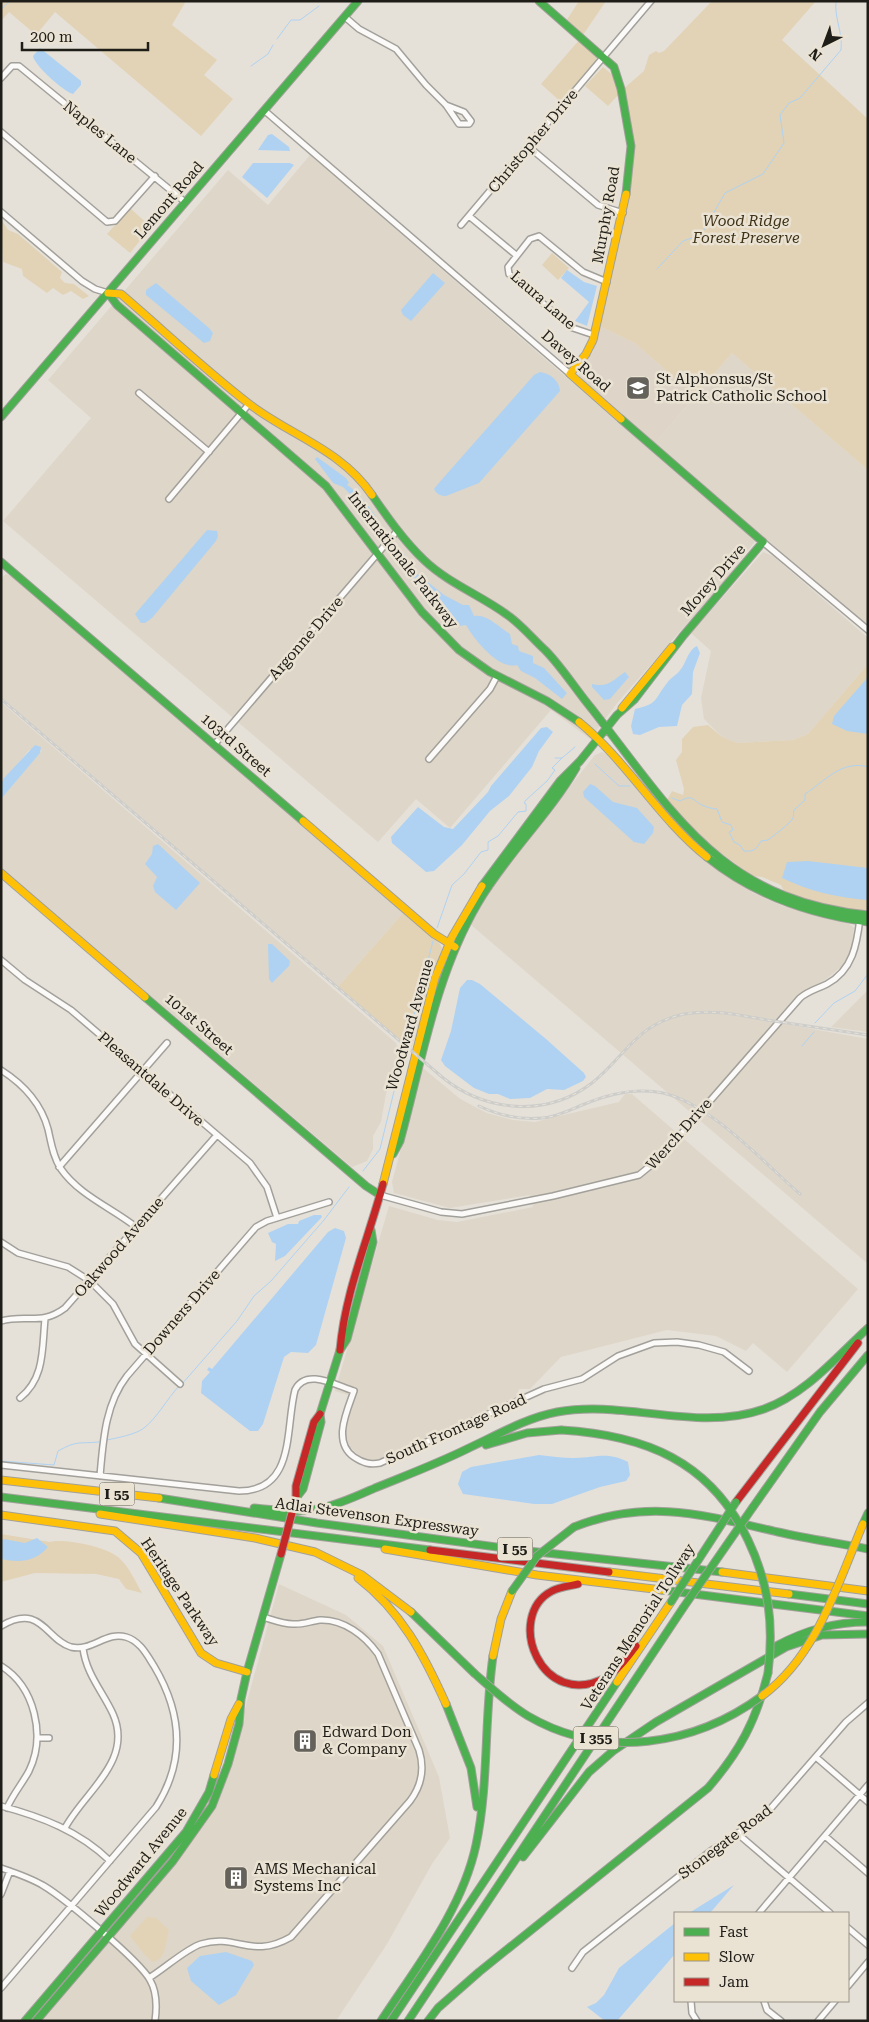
<svg xmlns="http://www.w3.org/2000/svg" width="869" height="2022" viewBox="0 0 869 2022" font-family="'Roboto Serif',serif">
<style>
.commercial{fill:#ded4c7}
.built{fill:#ded6c8}
.green{fill:#e2d3b6}
.water{fill:#afd2f2}
.lines{fill:none;stroke-linecap:round;stroke-linejoin:round}
.stream{stroke:#afd2f2;stroke-width:1}
.street-casing{stroke:#a2a09a;stroke-width:8}
.fast-casing{stroke:#a2a09a;stroke-width:9}
.slow-casing{stroke:#a2a09a;stroke-width:9}
.jam-casing{stroke:#a2a09a;stroke-width:9}
.street{stroke:#fbfaf9;stroke-width:5}
.fast{stroke:#4caf50;stroke-width:7}
.slow{stroke:#ffc107;stroke-width:7}
.jam{stroke:#c62828;stroke-width:7}
.rail-casing{stroke:#cdcdcb;stroke-width:3}
.rail{stroke:#eae3d4;stroke-width:1;stroke-dasharray:4;stroke-linecap:butt}
.fast-bridge-casing{stroke:#a2a09a;stroke-width:9;stroke-linecap:butt}
.slow-bridge-casing{stroke:#a2a09a;stroke-width:9;stroke-linecap:butt}
.jam-bridge-casing{stroke:#a2a09a;stroke-width:9;stroke-linecap:butt}
.fast-bridge{stroke:#4caf50;stroke-width:7}
.slow-bridge{stroke:#ffc107;stroke-width:7}
.jam-bridge{stroke:#c62828;stroke-width:7}
.labels{text-anchor:middle;stroke-width:5;stroke-linejoin:round;paint-order:stroke}
.shield{fill:#eae3d4;stroke:#5c5850;stroke-width:1}
.shield-label{font-size:14px;font-weight:bold;fill:#1f1d17}
.street-label{font-size:15px;fill:#1f1d17;stroke:#eae3d4}
.park-label{font-size:15px;font-style:italic;fill:#3f3216;stroke:#eae3d4}
.poi-label{font-size:15px;fill:#1f1d17;stroke:#eae3d4;text-anchor:start}
</style>
<rect width="100%" height="100%" fill="#e5e1d9"/>
<path class="commercial" d="M599,326l36,17 60,53 -40,47 -74,-64 -2,-4v-7l14,-16z"/>
<path class="built" d="M310,155l445,386 -29,38 -108,123 -28,37 -39,-29 -101,118 -34,-29 -38,43 -375,-321 88,-103 -43,-38 180,-210 40,35z
M732,353l136,117v151l-4,4 -209,-182z
M763,552l10,4 95,82v26l-60,70 -15,6 -56,3 -15,-6 -18,-18 -3,-21 10,-47 -20,-18z
M6,574l5,2 393,336 -66,75 -337,-290v-119z
M1,702l395,341 4,12 -14,39 -5,28 -8,14v13l-6,12 -15,6 -351,-299v-69l41,-49h-13l-28,34z
M602,752l8,4 84,95 27,21 32,21 30,13 66,18 5,4 -3,23 -9,15 -17,14 -28,15 -23,27 94,17v225l-398,-340 16,-28 30,-42 79,-99z
M868,990v42l-37,-5z
M423,1068l36,30 16,9 12,6 26,7 22,2 20,-5 64,-15 6,-8h7l226,195 -71,83 -34,-29 -7,8 -30,-15 -49,-6 -106,27 -31,32h-11l-2,7 -142,65 -11,-1 -14,-13 -4,-10 -1,-8 10,-32 -20,-6 54,-185 49,14 19,2 76,-15 -3,-12 -80,13 -56,-15 -2,-11z
M279,1584l67,31 37,31 56,131 11,61 -18,26 -45,80 -51,77h-297l150,-176 21,-30 16,-36z"/>
<path class="green" d="M1,1h185l-14,24 45,35 -13,15 29,24 -32,37 -146,-124 -19,23 -27,-23 -8,9z
M579,1h27l-23,34 -17,-14z
M712,1h104l-34,39 86,79v351l-136,-117 -37,43 -60,-53 -36,-17 32,-155 -9,-81 22,-19 5,-16 7,-4 3,2 5,-2z
M580,39l16,15 1,8 -35,41 -21,-19z
M603,67l11,9 5,18 -11,12 -23,-20z
M130,208l21,19 -21,26 -23,-19z
M1,219l7,11 10,4 44,38 -2,6 5,5 9,1 15,12 -6,3 -12,-8 -8,4 -10,-7 -6,5 -24,-17 -1,-7 -19,-7z
M552,253l17,15 -11,12 -16,-15z
M868,664v248l-56,-11 -28,-10 -3,-6 -19,-8 -10,-1 -55,-41 -30,-35 5,-9 11,4 1,-6 -8,-29 6,-8v-13l11,-12 15,-2 14,12 15,6 56,-3 15,-6z
M404,912l36,32 2,4 -31,102 -73,-63z
M1,1534l49,8c13,-4 57,5 68,15 11,9 17,24 24,36l-16,-4 -7,-10 -23,-5 -61,-1 -34,9z
M147,1917l9,1 13,12c-4,13 -2,28 -16,32l-8,-7 -15,-19z"/>
<path class="water" d="M40,48l41,33v4l-8,9c-10,-3 -39,-29 -40,-38z
M272,134l17,13 1,4 -32,-1 10,-15z
M253,163h37l4,2 -27,33 -25,-21z
M567,270l17,12 13,4 -10,40 -12,-5 14,-19 -28,-24z
M433,273l12,10 -34,38 -8,-6 -2,-5z
M156,283l53,45 4,5 -3,8 -6,2 -58,-48v-5z
M540,372c11,2 19,8 20,19l-81,92 -33,13c-5,0 -9,-1 -12,-7l3,-4 97,-110z
M317,457l29,21 3,5 -2,2c10,5 37,38 36,48l-9,-1 -8,-18 -15,-19 -8,-8 -10,-4 -18,-24z
M207,530l10,1 1,5 -2,5 -64,77 -7,5h-4l-6,-9z
M398,550l5,2 12,20 29,23 19,10h6l5,11c14,-2 24,11 36,18l2,10 6,2 1,5 14,5v7c3,2 8,3 11,5 2,2 21,23 23,25l-5,6 -27,-21 -14,-7 -4,-6c-19,5 -43,-26 -51,-40l-14,2 -55,-68 -3,-6z
M697,646l3,7 -7,19 -1,22 -10,11 -5,21 -18,1 -19,8 -7,-1 -2,-8 4,-17c24,-6 18,-8 32,-26 4,-6 10,-8 14,-14 6,-8 7,-19 16,-23z
M625,672l4,5 -19,22 -6,1 -12,-13v-3c16,4 21,-4 33,-12z
M868,677v57l-21,-3 -15,-7 2,-8z
M547,727l6,5 -14,19 -7,16 -23,29 -19,15 -28,34 -28,26 -8,1 -34,-29 -1,-6 27,-30 26,20 9,2 35,-37 3,-6 50,-58z
M35,745l6,2 -1,6 -39,46v-15l3,-6z
M590,784l5,2 18,16 24,6 17,19 -1,6 -9,11 -10,-2 -50,-45 -1,-5z
M158,844l42,39 -24,27 -21,-18 -2,-6 4,-9 -12,-13 7,-10 1,-8z
M808,861l60,7v32c-30,-2 -59,-9 -86,-22l5,-16z
M268,944h4l18,17 -1,5 -17,17 -3,-4z
M467,980h5l8,4 66,55 38,34 2,4 -3,4 -19,9 -17,-1 -17,9 -20,1 -12,-5h-9l-15,-6 -29,-22 -4,-6 10,-29 9,-43z
M314,1215h7l1,2 -37,39 -10,5 1,-17 -4,-2 -4,-9 20,-9h10l1,-3z
M335,1228l9,3 2,7 -30,107 -8,8 -17,-1 -7,5 -21,67 -5,7h-8l-49,-38 1,-12 8,-9 -3,-2 2,-3 3,2 116,-137z
M539,1455c11,1 24,3 35,3 23,0 32,-7 54,4l2,13 -4,6 -26,6 -48,17h-18l-71,-10 -5,-10 4,-12 9,-5z
M37,1538l11,9c-13,15 -28,16 -47,12v-18l3,-2 21,4z
M734,1885l-24,28h-21z
M675,1923v31l-58,67h-12l-18,-14 9,-4 8,-8 15,-27z
M226,1952l26,9 2,4 -18,30 -17,10 -28,-24 -4,-13 13,-12z"/>
<g class="lines">
<path class="stream" d="M1,9l9,-8
M277,39l14,-19h9l19,-14
M251,66l17,-12 5,-9
M657,269l26,-28 18,-6 24,-42 38,-19 21,-31 -4,-28 9,-12 11,-5 41,-48c2,-18 -7,-32 -5,-49
M555,758h7l13,-11
M595,764l24,22h11
M672,798l8,3c13,-7 12,-1 22,4 4,2 11,4 15,4l5,13 9,3 2,5 -4,2 5,10 6,3 4,6c11,1 13,-3 17,-10l7,-1c4,-3 24,-18 25,-22 1,-2 0,-5 1,-8l11,-10v-6c19,-12 37,-35 63,-27
M437,928l15,-43 12,-11 17,-22 7,-2v-8l10,-6 20,-24 8,-1v-7l-2,-1 2,-3 21,-19 8,-11 -3,-2 10,-10
M815,1023l19,-20 21,-12 13,-17
M408,1039l25,-98
M802,1046l12,-14
M363,1171l17,-22 24,-99
M182,1384l55,-63 17,-25 17,-15 53,-61 25,-33
M107,1440c10,-2 30,-6 37,-12 13,-10 23,-29 35,-42
M1,1461l53,4 4,-14c20,-11 20,-7 41,-9"/>
<defs>
<path id="street" d="M345,17l14,12 37,20 30,36 20,20 13,19h10l2,-3 -7,-9 -18,-7
M1,78l11,-12h7l166,136
M265,111l305,263
M1,132l106,90 8,-1 40,-45
M529,147l69,58 25,8
M1,212l81,69 13,8 13,4
M469,216l47,39
M461,225l190,-224
M594,335l-24,-8 -61,-53 -1,-7 22,-28 9,-3 44,36 24,10
M139,393l70,59
M169,499l80,-95
M763,542l105,88
M214,745l183,-214
M429,759l61,-70 7,-13
M1,960l24,20 46,30 179,153 17,24 10,31
M1,1070c22,14 40,33 47,59 3,13 5,28 13,40 18,26 51,39 75,58
M59,1167l108,-124
M380,1195l61,17 21,2 91,-18 86,-21 22,-18 139,-159c8,-7 17,-9 27,-14 26,-14 30,-40 33,-66
M1,1242l17,11 50,14 22,14 23,23 22,40 45,40
M1,1321c26,-7 40,5 64,-13l152,-173
M20,1398c25,-20 22,-49 25,-79
M1,1465l238,26c57,0 46,-62 56,-101 11,-23 42,-4 59,1 -7,20 -22,51 0,66 9,6 16,8 26,6l164,-74 38,-10 36,-23 36,-13 23,-1 22,3 25,7 25,19
M100,1476c3,-34 5,-72 27,-100l129,-149 11,-6 62,-19
M1,1626c40,-24 45,14 70,21 21,5 35,-16 55,-10 14,4 21,18 28,29 28,47 32,94 2,141l-155,181
M1,1666c34,21 45,70 28,105 -7,13 -16,23 -22,37
M38,1738h11
M817,1758l51,44
M1,1806c41,11 78,25 109,55
M65,1828c19,-36 69,-67 48,-114 -10,-22 -27,-40 -30,-66
M738,1834l92,79
M825,1836l43,37
M1,1868c15,5 30,10 43,18 20,12 96,75 106,94 7,12 7,27 5,41
M1,1894l9,-23
M759,1913l109,-128
M848,1928l20,17
M572,1968l11,-16 129,-102 53,-35 81,-93 22,-19
M149,1978c15,-9 38,-30 52,-34 36,-11 50,16 90,-7l119,-136c12,-16 15,-32 9,-51l-41,-96c-13,-18 -34,-35 -58,-34 -9,1 -18,5 -27,4 -10,0 -20,-4 -30,-7
M848,1986l20,-24
M691,2001l1,12 5,8
M764,2001l3,9 14,11
M818,2021l17,-20"/>
<path id="fast" d="M539,1l75,66 7,22 10,57 -5,48
M108,293l9,12 209,181 96,126 37,38 31,22 57,29 32,21
M1,417l357,-416
M372,495c16,23 32,46 52,65 24,23 56,35 82,54 14,9 26,24 39,36 17,17 31,40 47,59 83,106 129,191 276,206
M1,562l302,259
M707,857c47,38 102,57 161,65
M482,886l78,-105 20,-20 37,-46 17,-15 49,-64 80,-94 -142,-123
M145,997l221,189 14,9
M393,1154l7,-13c22,-80 35,-165 78,-238 28,-48 70,-87 98,-135
M486,1445l41,-12 34,-3
M1,1497l429,53
M159,1498l158,25 202,27 203,22
M296,1498l7,-9 18,-67 -1,-8 20,-64 7,-11 26,-97 -2,-12
M753,1507l67,-95 48,-57
M254,1508c21,2 43,5 64,1 20,-4 39,-13 57,-21 32,-13 64,-25 94,-40 28,-13 57,-30 88,-36 68,-13 140,21 207,-3 42,-15 72,-52 104,-81
M863,1524l5,-11
M574,1527c74,-29 130,-12 204,5 30,7 60,11 90,17
M662,1590l206,26
M789,1594l79,10
M411,1612l63,61
M776,1646c30,-16 58,-24 92,-24
M446,1704l25,64 6,39
M523,1857l66,-85 24,-21 43,-29 130,-75 36,-12 46,-1
M25,2021l161,-189 23,-40 5,-17
M36,2021l137,-160 39,-55 16,-42 11,-40 2,-25 6,-27 34,-118
M381,2021c36,-55 81,-111 95,-176 13,-61 8,-126 17,-189
M391,2021l226,-339
M408,2021l275,-413
M428,2021l10,-13 41,-36 229,-184c32,-37 48,-67 60,-115"/>
<path id="slow" d="M108,293l13,1c42,36 83,75 127,109 41,32 93,46 124,92
M621,419l-51,-45 16,-20 7,-14 33,-146
M622,708l50,-61
M579,722c49,40 79,96 128,135
M303,821l131,113 21,13
M1,873l144,124
M383,1184l52,-206 17,-41 30,-51
M1,1480l158,18
M100,1514l155,24 60,14 47,23 49,37
M1,1515l114,16 26,22 60,100 15,10 31,9
M385,1549l152,26 125,15
M609,1572l180,22
M722,1572l146,19
M358,1578c43,33 66,77 88,126
M493,1656l8,-37 11,-28
M617,1682l54,-80
M214,1775l17,-56 8,-15"/>
<path id="jam" d="M340,1350c5,-58 28,-110 43,-166
M296,1498v-12l18,-64 6,-8
M736,1502l122,-159
M430,1550l179,22
M578,1584c-8,2 -19,3 -26,7 -48,25 -11,122 55,86 12,-7 21,-21 29,-31"/>
</defs>
<use href="#street" class="street-casing"/>
<use href="#fast" class="fast-casing"/>
<use href="#slow" class="slow-casing"/>
<use href="#jam" class="jam-casing"/>
<use href="#street" class="street"/>
<use href="#fast" class="fast"/>
<use href="#slow" class="slow"/>
<use href="#jam" class="jam"/>
<defs>
<path id="rail" d="M1,699l441,378c43,35 104,41 150,6 34,-27 43,-58 92,-69 28,-5 55,1 83,6 33,5 67,10 101,15
M479,1106c19,9 42,14 63,12 14,-1 28,-8 40,-13 26,-11 53,-18 81,-12 48,11 100,69 137,101"/>
</defs>
<use href="#rail" class="rail-casing"/>
<use href="#rail" class="rail"/>
<defs>
<path id="fast-bridge" d="M561,1430c84,5 149,31 187,110 21,44 26,85 20,133
M512,1591l25,-35 37,-29
M671,1602l65,-100
M683,1608l70,-101
M474,1673c17,15 34,31 54,43 76,44 166,30 234,-20"/>
<path id="slow-bridge" d="M762,1696c55,-40 76,-113 101,-172"/>
<path id="jam-bridge" d="M281,1554l15,-56"/>
</defs>
<use href="#fast-bridge" class="fast-bridge-casing"/>
<use href="#slow-bridge" class="slow-bridge-casing"/>
<use href="#jam-bridge" class="jam-bridge-casing"/>
<use href="#fast-bridge" class="fast-bridge"/>
<use href="#slow-bridge" class="slow-bridge"/>
<use href="#jam-bridge" class="jam-bridge"/>
</g>
<defs>
<symbol id="school-square" viewBox="-11 -11 22 22"><rect x="-9" y="-9" width="18" height="18" rx="4" fill="#64625b" stroke="#eae3d4"/><path d="M0-5L7-2L0 1L-7-2ZM-4 1L0 2.5L4 1V4Q0 6-4 4Z" fill="#fff"/></symbol>
<symbol id="building-square" viewBox="-11 -11 22 22"><rect x="-9" y="-9" width="18" height="18" rx="4" fill="#64625b" stroke="#eae3d4"/><path d="M-4-6H4V6H1V3H-1V6H-4ZM-2.5-4.3h1.7v1.8h-1.7ZM.8-4.3h1.7v1.8H.8ZM-2.5-1h1.7V.8h-1.7ZM.8-1h1.7V.8H.8Z" fill="#fff"/></symbol>
</defs>
<g fill-rule="evenodd">
<use href="#school-square" x="624" y="374" width="28" height="28"/>
<use href="#building-square" x="291" y="1727" width="28" height="28"/>
<use href="#building-square" x="222" y="1864" width="28" height="28"/>
</g>
<g class="labels">
<g class="shield">
<rect x="99.5" y="1482.5" width="35" height="23" rx="4"/>
<rect x="497.5" y="1537.5" width="35" height="23" rx="4"/>
<rect x="573.5" y="1726.5" width="45" height="23" rx="4"/>
</g>
<g class="shield-label">
<text x="117" y="1499">I 55</text>
<text x="515" y="1554">I 55</text>
<text x="596" y="1743">I 355</text>
</g>
<g class="street-label">
<text transform="translate(100 132) rotate(39)" y="5">Naples Lane</text>
<text transform="translate(533 141) rotate(-50)" y="5">Christopher Drive</text>
<text transform="translate(169 200) rotate(-49)" y="5">Lemont Road</text>
<text transform="translate(606 215) rotate(-80)" y="5">Murphy Road</text>
<text transform="translate(543 300) rotate(41)" y="5">Laura Lane</text>
<text transform="translate(576 361) rotate(41)" y="5">Davey Road</text>
<text transform="translate(403 560) rotate(52)" y="5">Internationale Parkway</text>
<text transform="translate(713 580) rotate(-49)" y="5">Morey Drive</text>
<text transform="translate(306 638) rotate(-49)" y="5">Argonne Drive</text>
<text transform="translate(236 745) rotate(41)" y="5">103rd Street</text>
<text transform="translate(199 1024) rotate(41)" y="5">101st Street</text>
<text transform="translate(410 1025) rotate(-74)" y="5">Woodward Avenue</text>
<text transform="translate(151 1079) rotate(41)" y="5">Pleasantdale Drive</text>
<text transform="translate(679 1134) rotate(-48)" y="5">Werch Drive</text>
<text transform="translate(119 1247) rotate(-49)" y="5">Oakwood Avenue</text>
<text transform="translate(182 1312) rotate(-49)" y="5">Downers Drive</text>
<text transform="translate(456 1429) rotate(-24)" y="5">South Frontage Road</text>
<text transform="translate(377 1517) rotate(8)" y="5">Adlai Stevenson Expressway</text>
<text transform="translate(180 1592) rotate(56)" y="5">Heritage Parkway</text>
<text transform="translate(638 1627) rotate(-57)" y="5">Veterans Memorial Tollway</text>
<text transform="translate(725 1842) rotate(-37)" y="5">Stonegate Road</text>
<text transform="translate(141 1862) rotate(-51)" y="5">Woodward Avenue</text>
</g>
<g class="park-label">
<text x="746" y="226">Wood Ridge<tspan x="746" dy="17">Forest Preserve</tspan></text>
</g>
<g class="poi-label">
<text x="656" y="384">St Alphonsus/St<tspan x="656" dy="17">Patrick Catholic School</tspan></text>
<text x="322" y="1737">Edward Don<tspan x="322" dy="17">&amp; Company</tspan></text>
<text x="254" y="1874">AMS Mechanical<tspan x="254" dy="17">Systems Inc</tspan></text>
</g>
</g>
<rect width="869" height="2022" fill="none" stroke="#1f1d17" stroke-width="5"/>
<rect x="674" y="1912" width="175" height="90" fill="#eae3d4" stroke="#999488"/>
<rect x="684" y="1928" width="25" height="8" fill="#4caf50" stroke="#999488"/>
<text x="719" y="1937" font-size="15" fill="#1f1d17">Fast</text>
<rect x="684" y="1953" width="25" height="8" fill="#ffc107" stroke="#999488"/>
<text x="719" y="1962" font-size="15" fill="#1f1d17">Slow</text>
<rect x="684" y="1978" width="25" height="8" fill="#c62828" stroke="#999488"/>
<text x="719" y="1987" font-size="15" fill="#1f1d17">Jam</text>
<g transform="translate(824 45) rotate(222)" stroke="#eae3d4" stroke-width="4" paint-order="stroke">
<path d="M0-4L9 19L0 12L-9 19Z" fill="#1f1d17"/>
<text y="-8" font-size="14" font-weight="bold" text-anchor="middle" fill="#1f1d17">N</text>
</g>
<path d="M22 42v8h126v-8" fill="none" stroke="#1f1d17" stroke-width="2.5"/>
<text x="30" y="42" font-size="15" fill="#1f1d17" stroke="#eae3d4" stroke-width="4" paint-order="stroke">200 m</text>
</svg>
